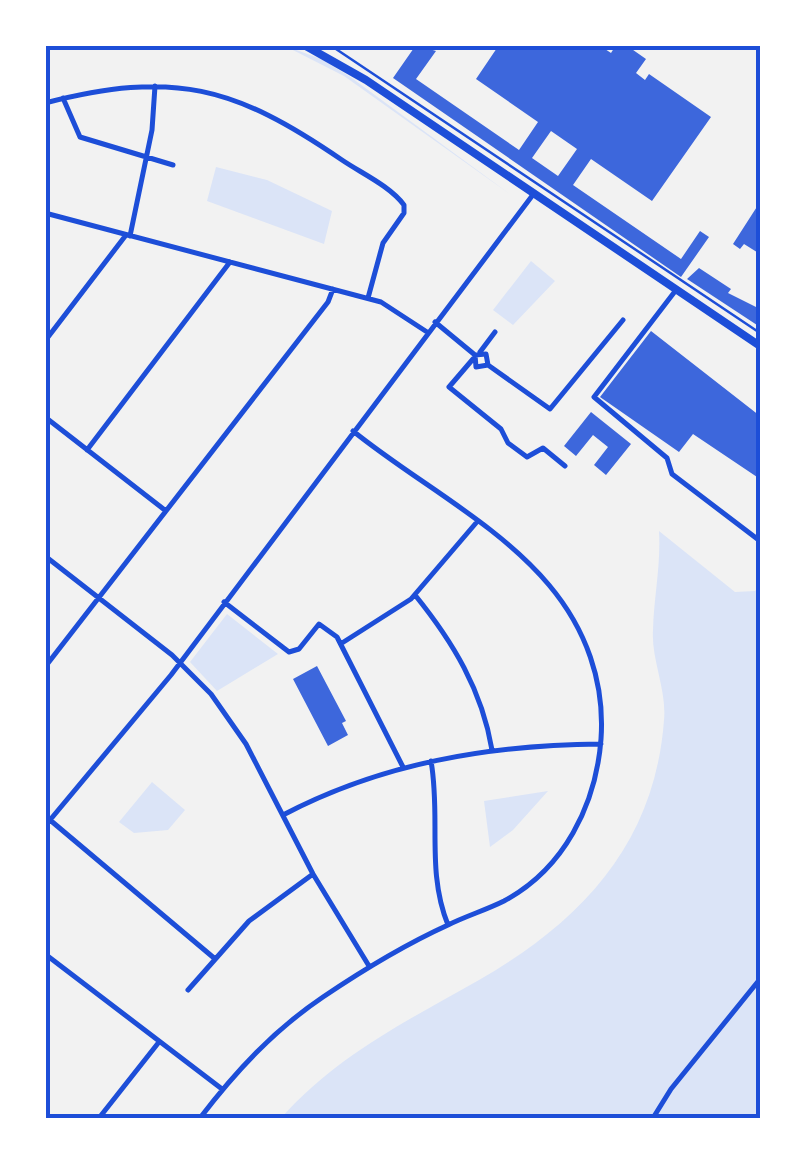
<svg xmlns="http://www.w3.org/2000/svg" width="805" height="1163" viewBox="0 0 805 1163" font-family="'Space Grotesk',sans-serif">
<style>
.green{fill:#dbe4f7}
.building{fill:#3d67dc;fill-rule:evenodd}
.lines{fill:none;stroke-linecap:round;stroke-linejoin:round}
.path{stroke:#1d4ed8;stroke-width:2.5}
.minor{stroke:#1d4ed8;stroke-width:5}
.secondary{stroke:#1d4ed8;stroke-width:8}
.neatline{fill:none;stroke:#1d4ed8;stroke-width:4}
</style>
<rect width="100%" height="100%" fill="#f2f2f2"/>
<path class="green" d="M283,45l38,14 28,17 162,119 -167,-119z
M216,167l51,13 65,31 -8,33 -117,-43z
M531,261l24,20 -42,44 -20,-15z
M659,531l76,61 20,-1 5,-6v533h-479c58,-64 124,-96 198,-138 103,-59 176,-137 185,-260 3,-30 -13,-61 -11,-90 1,-34 8,-65 6,-99z
M227,614l51,40 -61,37 -27,-29z
M152,782l33,28 -17,20 -34,3 -15,-11z
M548,791l-35,39 -23,17 -6,-46z"/>
<path class="building" d="M416,45l20,6 -20,28 103,71 19,-28 -62,-43 23,-34h100l12,8 5,-8h10l20,14 -10,14 9,7 4,-6 62,43 -59,84 -61,-42 -18,26 108,74 19,-28 9,6 -28,40 -288,-199zM551,131l26,18 -19,27 -26,-18z
M760,202v52l-16,-10 -4,5 -7,-5z
M699,268l32,21 -3,4 32,16v18l-73,-48z
M651,331l109,85v63l-67,-45 -14,18 -79,-55z
M591,412l40,32 -25,31 -12,-10 14,-18 -15,-12 -17,21 -12,-10z
M317,666l29,55 -4,2 6,12 -20,11 -35,-67z"/>
<g class="lines">
<path class="path" d="M330,45l430,288"/>
<path class="minor" d="M63,98l17,39 93,28
M45,103c129,-33 189,-17 297,57 19,13 48,26 62,45v8l-21,30 -15,55
M45,213l336,89 46,30
M130,236l22,-106 3,-44
M676,290l-82,107 73,61 5,16 88,67
M435,322l40,33 11,-1 2,11 -12,2 -1,-12
M45,341l81,-106
M480,352l15,-20
M473,359l-24,28 52,42 7,14 19,14 16,-9 22,18
M488,365l62,44 73,-89
M45,417l121,94
M87,450l143,-188
M45,556l127,99 39,39 35,50 67,130 56,92
M415,595c38,47 67,95 77,155
M224,602l65,50 10,-3 20,-25 18,13 66,130
M342,643l69,-44 65,-76
M45,667l283,-365 5,-13
M431,761c10,56 -5,110 17,164
M283,815c99,-52 206,-70 318,-71
M50,820l164,138
M45,826l126,-151 361,-479
M45,954l177,135
M188,990l61,-69 64,-47
M99,1118l60,-76
M200,1118c36,-47 74,-88 123,-121 40,-27 81,-52 125,-72 18,-9 38,-15 56,-24 60,-32 92,-96 97,-162 4,-57 -15,-110 -52,-154 -52,-62 -133,-103 -196,-154
M653,1118l18,-29 89,-110"/>
<path class="secondary" d="M304,45l62,35 394,266"/>
</g>
<rect width="805" height="1163" fill="none" stroke="#ffffff" stroke-width="95"/>
<rect x="48" y="48" width="710" height="1068" class="neatline"/>
</svg>
